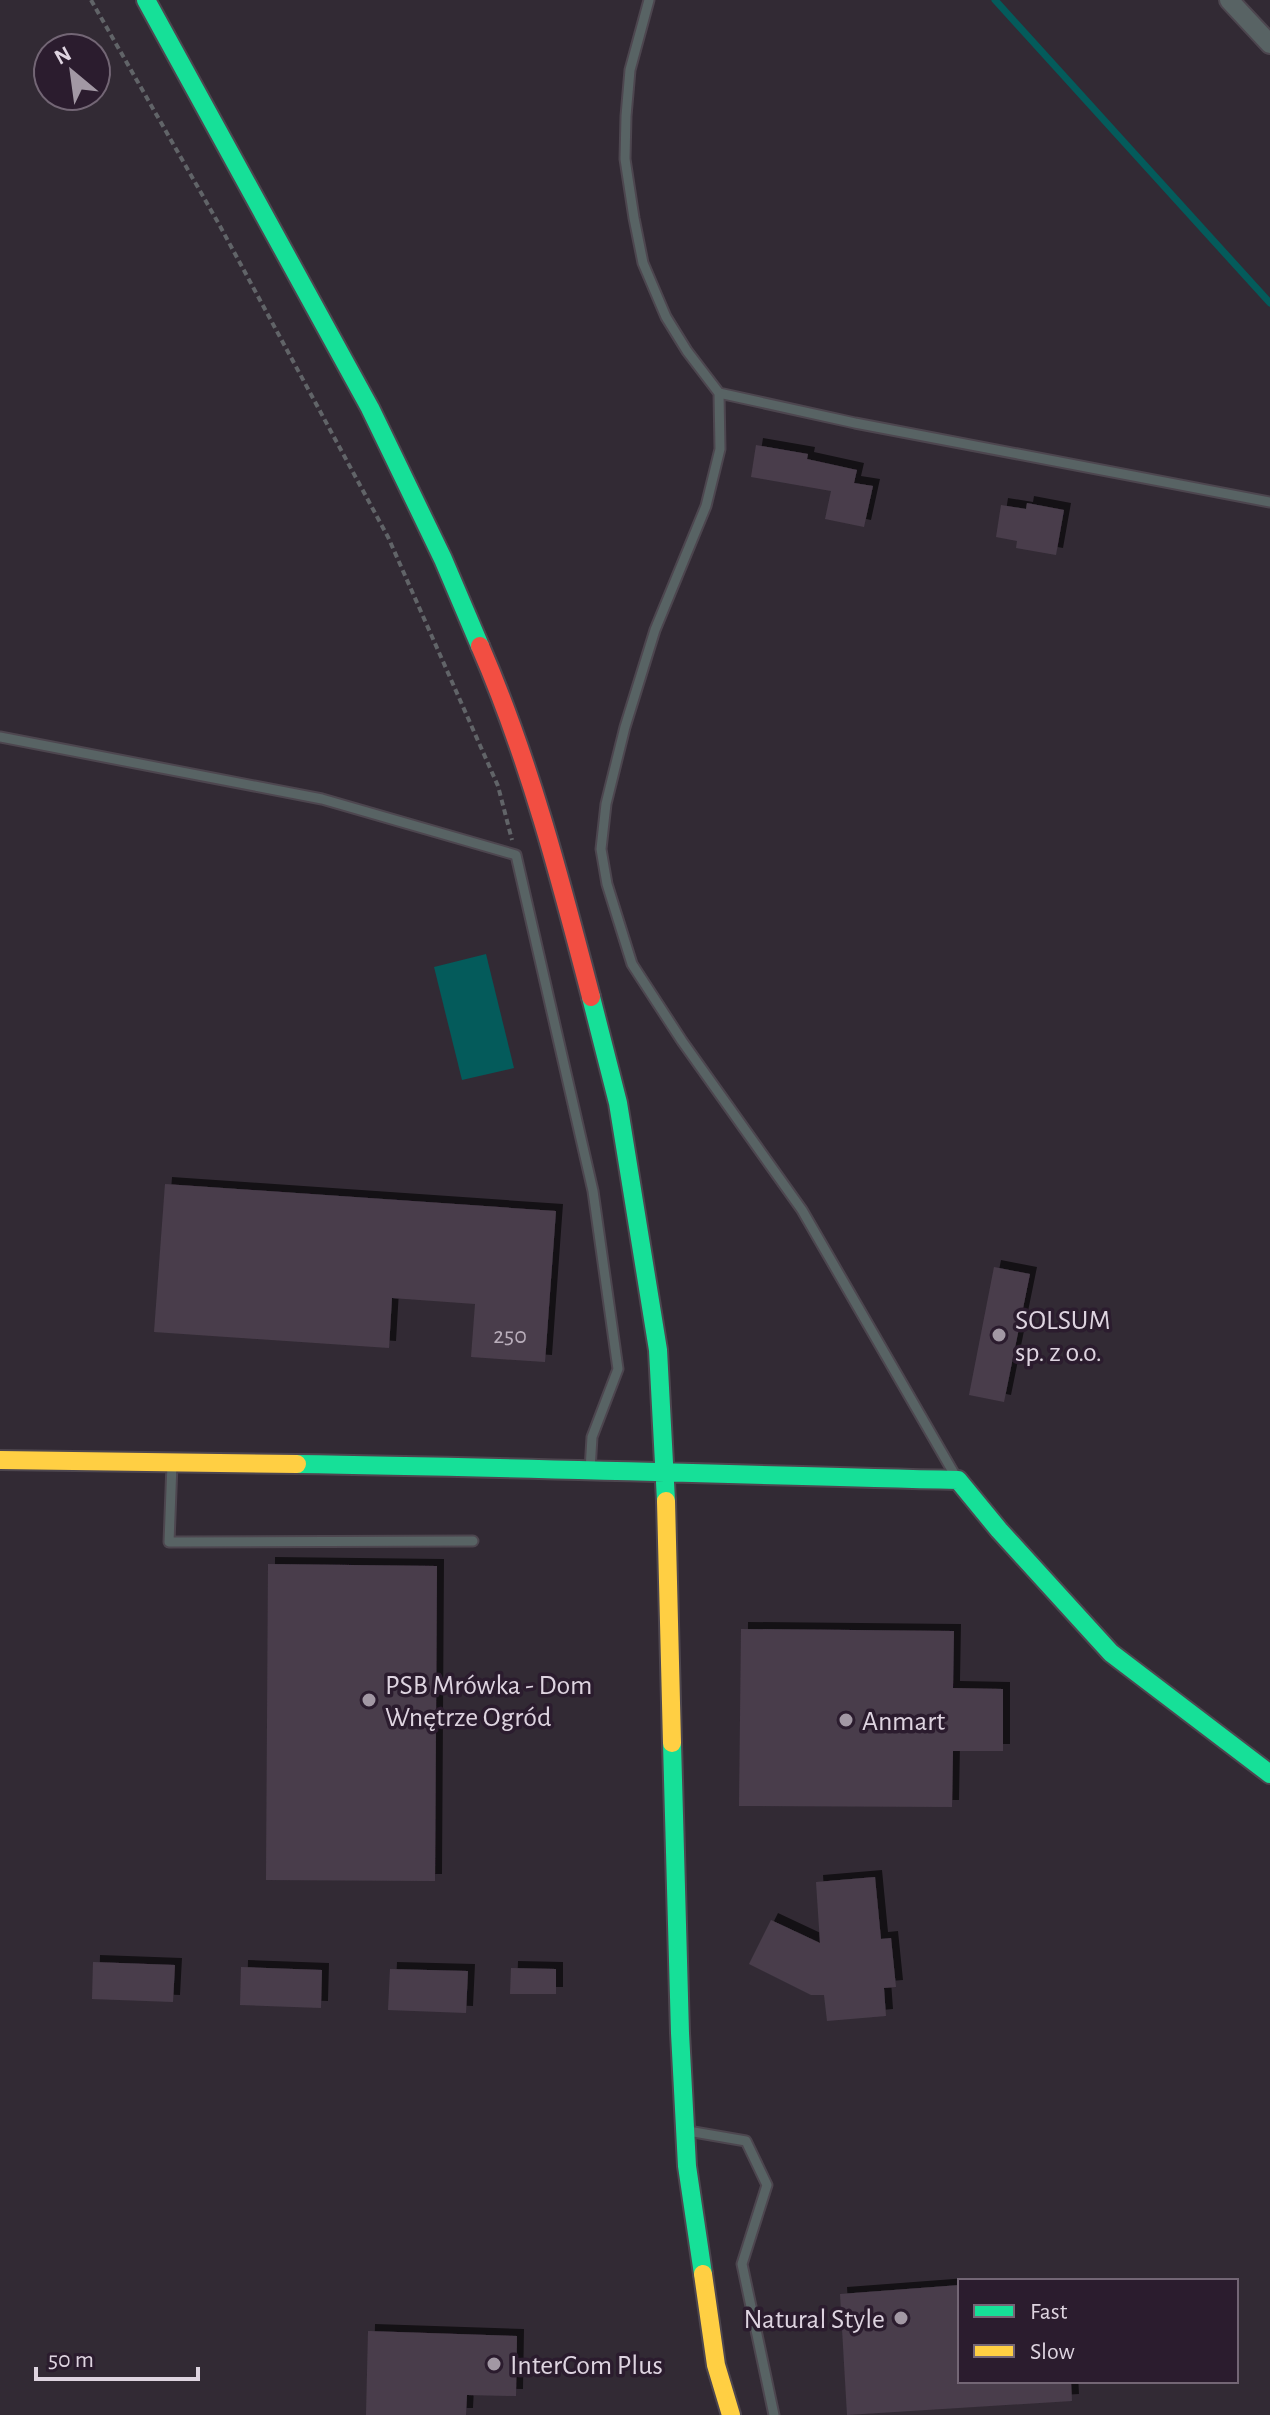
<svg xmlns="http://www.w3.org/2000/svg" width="1270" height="2415" viewBox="0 0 1270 2415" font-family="'Alegreya Sans',sans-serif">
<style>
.water{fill:#045b5b}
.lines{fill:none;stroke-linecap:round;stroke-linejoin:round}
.stream{stroke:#045b5b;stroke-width:7}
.building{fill:#493d4b;filter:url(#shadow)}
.lane-casing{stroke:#4d464f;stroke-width:13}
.street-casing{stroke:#4d464f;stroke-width:22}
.fast-casing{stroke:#4d464f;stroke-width:22}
.slow-casing{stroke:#4d464f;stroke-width:22}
.jam-casing{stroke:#4d464f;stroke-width:22}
.path{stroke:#616468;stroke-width:4;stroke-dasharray:6 4;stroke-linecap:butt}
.lane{stroke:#586364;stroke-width:9}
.street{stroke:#586364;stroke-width:18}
.fast{stroke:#16e098;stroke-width:18}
.slow{stroke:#ffcf43;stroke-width:18}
.jam{stroke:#f24e42;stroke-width:18}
.poi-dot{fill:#a298a4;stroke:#2b1c2e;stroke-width:3}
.labels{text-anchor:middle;stroke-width:7;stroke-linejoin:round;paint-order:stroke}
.number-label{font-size:24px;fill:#b9aebb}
.poi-label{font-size:28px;fill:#ded4e0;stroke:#2b1c2e;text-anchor:start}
</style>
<defs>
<filter id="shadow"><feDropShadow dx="7" dy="-7" stdDeviation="0" flood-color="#0009"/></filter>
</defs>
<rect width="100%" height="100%" fill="#322a34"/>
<path class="water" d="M486,954l28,114 -52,12 -28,-113z"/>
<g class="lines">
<path class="stream" d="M995,0l275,303"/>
</g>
<path class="building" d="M756,445l52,9 -1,5 50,11 -3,13 19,3 -9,41 -39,-8 6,-28 -80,-14z
M1027,503l37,7 -8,45 -40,-7 1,-7 -21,-4 5,-32 25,4z
M165,1184l391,27 -11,151 -74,-5 4,-53 -83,-6 -3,50 -235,-16z
M994,1267l36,7 -26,128 -35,-7z
M268,1564l169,2 -2,315 -169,-1z
M741,1629l213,2 -1,57 50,1v62h-50l-1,56 -213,-1z
M875,1877l6,62 10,-1 5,49 -12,1 2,28 -59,5 -3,-26h-13l-62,-31 22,-44 49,23 -4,-61z
M93,1962l82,3 -2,37 -81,-3z
M241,1967l81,3 -1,38 -81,-3z
M511,1968l45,1v25h-46z
M390,1969l78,2 -2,42 -78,-3z
M960,2285v96h111l1,20 -225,14 -7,-121z
M368,2331l149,5 -1,60 -49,-1 -1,20h-100z"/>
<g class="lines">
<defs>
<path id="lane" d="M649,0l-19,70 -4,46 -1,43 9,59 9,45 23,54 21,34 32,42 1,56 -14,57 -51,124 -30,97 -19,77 -5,45 6,35 25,80 50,77 120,169 154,267
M719,393l136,30 415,79
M0,737l322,62 194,56 77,336 25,178 -26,68 -2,33
M172,1464l-3,78 304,-1
M688,2131l58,10 21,44 -25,79 32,151"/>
<path id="street" d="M1229,0l41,44"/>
<path id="fast" d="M146,0l224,408 73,151 37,87
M591,997l27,106 40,247 8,151
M297,1464c220,3 441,11 661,16l41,50 112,123 159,121
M672,1743l8,290 7,133 16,108"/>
<path id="slow" d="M0,1460l297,4
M666,1501l6,242
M703,2274l13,91 15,50"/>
<path id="jam" d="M480,646c49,113 80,232 111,351"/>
</defs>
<use href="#lane" class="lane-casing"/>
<use href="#street" class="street-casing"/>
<use href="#fast" class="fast-casing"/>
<use href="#slow" class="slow-casing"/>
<use href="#jam" class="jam-casing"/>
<path class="path" d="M91,0l129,226 168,311 110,249 14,54"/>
<use href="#lane" class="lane"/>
<use href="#street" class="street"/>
<use href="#fast" class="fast"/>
<use href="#slow" class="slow"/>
<use href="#jam" class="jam"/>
</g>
<g class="poi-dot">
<circle cx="999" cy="1335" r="8"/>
<circle cx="369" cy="1700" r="8"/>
<circle cx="846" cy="1720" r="8"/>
<circle cx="901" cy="2318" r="8"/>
<circle cx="494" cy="2364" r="8"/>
</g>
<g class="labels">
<g class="number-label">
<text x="510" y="1343">250</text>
</g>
<g class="poi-label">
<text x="1015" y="1329">SOLSUM<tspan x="1015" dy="32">sp. z o.o.</tspan></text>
<text x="385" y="1694">PSB Mrówka - Dom<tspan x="385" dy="32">Wnętrze Ogród</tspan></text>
<text x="862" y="1730">Anmart</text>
<text x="885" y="2328" text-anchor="end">Natural Style</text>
<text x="510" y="2374">InterCom Plus</text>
</g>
</g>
<rect x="958" y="2279" width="280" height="104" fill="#2b1c2e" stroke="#736675" stroke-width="2"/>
<rect x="974" y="2305" width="40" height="12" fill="#16e098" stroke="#736675" stroke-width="2"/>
<text x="1030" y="2319" font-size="24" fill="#ded4e0">Fast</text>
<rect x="974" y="2345" width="40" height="12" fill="#ffcf43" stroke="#736675" stroke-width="2"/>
<text x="1030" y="2359" font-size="24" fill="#ded4e0">Slow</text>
<g transform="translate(72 72) rotate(331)"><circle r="38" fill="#2b1c2e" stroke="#736675" stroke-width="2"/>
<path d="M0-6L14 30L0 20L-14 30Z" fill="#a298a4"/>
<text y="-12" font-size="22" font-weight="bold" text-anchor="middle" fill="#ded4e0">N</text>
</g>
<path d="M36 2367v12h162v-12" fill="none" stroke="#ded4e0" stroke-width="4"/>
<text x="48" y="2367" font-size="24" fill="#ded4e0" stroke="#2b1c2e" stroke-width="6" paint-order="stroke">50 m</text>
</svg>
